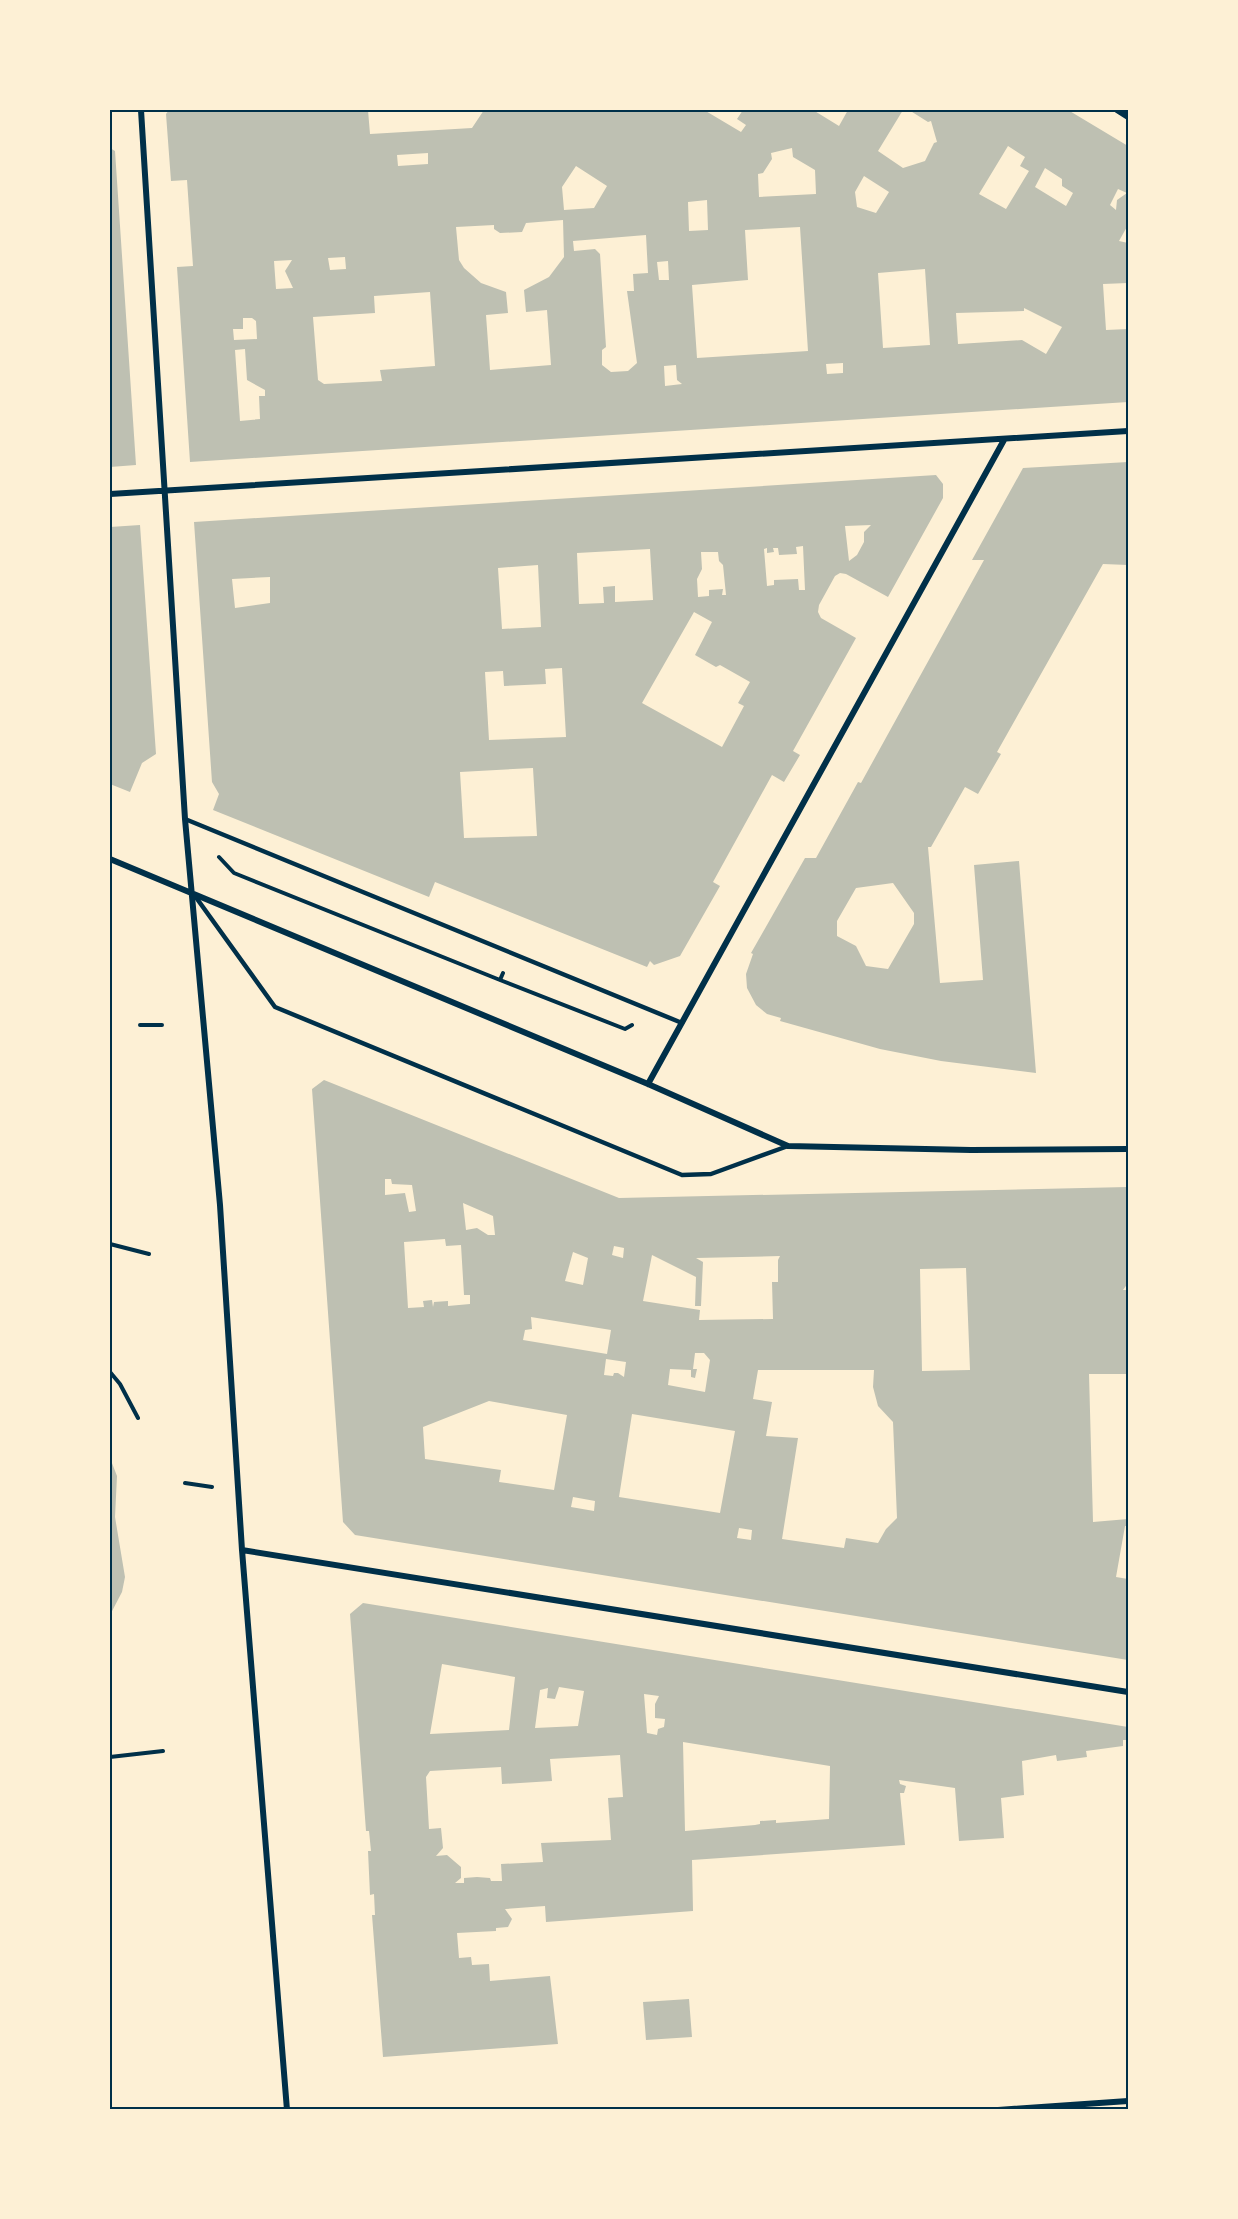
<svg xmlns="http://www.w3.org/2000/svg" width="1238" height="2219" viewBox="0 0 1238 2219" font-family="Arial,sans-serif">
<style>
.building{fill:#bec0b2;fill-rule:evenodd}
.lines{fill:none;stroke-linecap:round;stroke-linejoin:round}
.path{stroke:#003049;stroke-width:4}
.service{stroke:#003049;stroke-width:4.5}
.minor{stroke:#003049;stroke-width:6}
.neatline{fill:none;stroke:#003049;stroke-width:2}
</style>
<rect width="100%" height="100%" fill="#fdf0d5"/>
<path class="building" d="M169,110h199l2,24 102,-6 12,-18h220l37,22 5,-7 -9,-6 6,-9h70l26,16 9,-16h55l-25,41 25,17 22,-7 9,-18 3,-1 -6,-21 -3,1 -19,-12h159l60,36v79l-9,16 9,2v40l-25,1 3,46 22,-1v73l-938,60 -13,-195 16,-1 -6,-86 -16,1 -5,-67zM1008,146l17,11 -5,9 9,5 -23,38 -27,-15zM792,148l1,9 22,13 1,24 -57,3 -1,-23 5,-1 9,-14 -1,-6zM428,153v11l-30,2 -1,-11zM576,166l31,20 -13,22 -30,2 -2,-23zM1045,168l17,11v7l11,7 -7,13 -31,-19zM864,176l25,16 -13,21 -19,-6 -2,-15zM1118,189l9,4 -10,7 -1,10 -6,-5zM707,200l1,30 -19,1 -1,-29zM563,220l1,37 -15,20 -25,13 2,22 21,-2 4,55 -61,5 -4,-55 22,-2 -2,-21 -25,-9 -17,-15 -5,-8 -3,-33 38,-2v4l6,4 22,-1 4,-9zM800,227l8,124 -111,7 -5,-73 56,-5 -3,-50zM646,235l2,38 -15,1 1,17h-7l10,72 -9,8 -17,1 -9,-7v-15l4,-3 -6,-93 -5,-5 -21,2 -1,-10zM345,257l1,12 -16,1 -2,-12zM292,260l-7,11 8,17 -17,1 -2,-28zM668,261l1,19h-10l-2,-18zM925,269l5,76 -47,3 -5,-75zM430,292l5,74 -55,4 2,11 -58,3 -6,-4 -5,-63 62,-4 -1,-17zM1024,308l38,19 -16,27 -24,-14 -64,4 -2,-31 68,-2zM243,318h9l4,3 1,18 -23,1 -1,-11h10zM245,349l2,31 18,10v6h-6l1,23 -20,2 -5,-71zM843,363v10l-16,1 -1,-10zM676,365l1,15 5,4 -17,2 -1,-20z
M110,148l5,3 21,314 -26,2z
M1128,462v103l-25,-1 -106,188 4,2 -23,40 -13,-7 -34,60h-3l12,136 43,-3 -9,-115 45,-4 17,212 -95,-12 -61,-12 -100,-28 1,-3 -14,-4 -11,-9 -9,-17 -1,-14 7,-20 -2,-1 54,-95h11l42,-76 3,1 123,-223h-12l51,-92zM893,883l21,30v11l-26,45 -22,-3 -10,-20 -19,-10v-15l19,-33z
M936,475l7,9v14l-55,99 -42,-23 -6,-1 -5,3 -16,29 -1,7 3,6 35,20 -63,113 7,4 -16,27 -12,-7 -59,107 7,4 -40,70 -26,9 -4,-4 -3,6 -212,-85 -6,15 -216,-87 6,-16 -7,-12 -18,-260zM871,525l-7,7v10l-7,13 -8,6 -4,-35zM803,546l2,44h-6l-1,-11 -24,1v5l-7,1 -3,-37 3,-1v5l7,-1 -1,-4h5l1,7 18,-1 -1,-7zM650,549l3,51 -38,2v-16l-12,1 1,16 -25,1 -2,-51zM701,552h17l1,9 4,4 3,30h-4l1,-6 -14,1v6l-11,1 -1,-18 5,-10zM538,565l3,62 -39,2 -4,-61zM270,577v26l-35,5 -3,-29zM694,612l18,10 -17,33 21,12 4,-2 30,17 -12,21 6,3 -22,41 -80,-44zM562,668l4,69 -77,3 -4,-68 18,-1 1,15 42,-2 -1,-15zM533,768l4,68 -73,2 -4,-66z
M140,525l16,229 -14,9 -12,29 -20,-8v-257z
M324,1080l295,118 509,-11v96l-5,7h5v84h-39l4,148 35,-3v7h-3l-9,51 12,2v81l-773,-125 -12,-13 -31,-433zM385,1179h6l1,5 20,1 4,26 -7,1 -4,-19 -20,2zM463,1203l30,13 2,19h-7l-11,-7 -11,2zM445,1239l1,7 15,-1 3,50h6v9l-22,2v-5l-14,1 -1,5 -1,-7 -9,1 1,6 -16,1 -4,-66zM614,1246l10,2 -1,10 -11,-3zM573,1252l15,6 -5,27 -18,-4zM652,1255l44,22 -1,29h6l2,-44 -7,-4 84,-2 -2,4v22h-6l1,37 -74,1 1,-10 -57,-9zM966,1268l4,102 -48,1 -2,-102zM531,1317l80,13 -4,24 -84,-14 2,-10 7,-1zM695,1353h9l6,7 -5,32 -37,-7 2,-16 21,1v7l4,1 2,-9h-4zM606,1359l20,3 -2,15 -6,-4h-4l-1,3 -9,-1zM758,1370h116l-1,17 5,19 15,16 4,96 -11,11 -8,14 -32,-5 -2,10 -62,-9 16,-101 -32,-2 6,-34 -19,-3zM489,1401l78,14 -13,75 -55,-8 2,-12 -76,-11 -2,-32zM632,1414l103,17 -15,82 -101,-16zM573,1497l22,4 -1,10 -23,-4zM739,1528l13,2 -1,10 -14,-2z
M110,1458l7,18 -2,41 10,60 -3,15 -12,23z
M363,1603l765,124v13h-5v6l-37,5 1,6 -30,4 -1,-6 -34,6 2,34 -23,3 3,40 -45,3 -4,-53 -56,-8 1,4 6,2 -2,7h-4l5,52 -213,15 1,51 -147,11 -1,-16 -40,3 7,10 -4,8 -12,1v3l-39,2 2,25 12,-1 1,8 17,-1 1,17 60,-5 8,68 -175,13 -11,-142h3l-1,-21 -4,1 -2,-44h3l-2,-20h-3l-16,-217zM442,1664l73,13 -6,53 -79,4zM559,1687l25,4 -6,35 -43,2 5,-38 8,-2 -1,10 8,1zM644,1694l15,2 -4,8v14l10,1 -1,8 -6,2 -1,6 -10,-2zM683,1742l147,24 -1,53 -53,4v-3l-16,1v3l-5,1 -70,6zM620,1755l3,42 -15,1 3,42 -70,3 2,19 -42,2 1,17h-11l-1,-3 -13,-1 -13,1v5h-9l6,-5v-11l-14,-12 -11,1 7,-8 -2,-20 -12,1 -3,-52 4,-6 71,-4 1,17 50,-3 -2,-22z
M689,1999l3,38 -46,3 -3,-38z"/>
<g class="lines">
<path class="path" d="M219,857l15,16 266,107 3,-7
M500,980l125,49 7,-4
M140,1025h22
M110,1244l39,10
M110,1372l10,12 18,34
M185,1483l27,4
M110,1757l53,-6
M256,2110l2,-1"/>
<path class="service" d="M185,819l497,204
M195,896l80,111 407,168 29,-1 77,-28"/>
<path class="minor" d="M141,110l44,709 35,386 22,345 45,560
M1117,110l11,7
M110,494l1018,-63
M110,859l538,225 140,62 183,4 157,-1
M648,1084l356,-644
M242,1550l886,142
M998,2110l130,-9"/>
</g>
<rect width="1238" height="2219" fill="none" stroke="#fdf0d5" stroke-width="222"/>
<rect x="111" y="111" width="1016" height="1997" class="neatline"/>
</svg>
